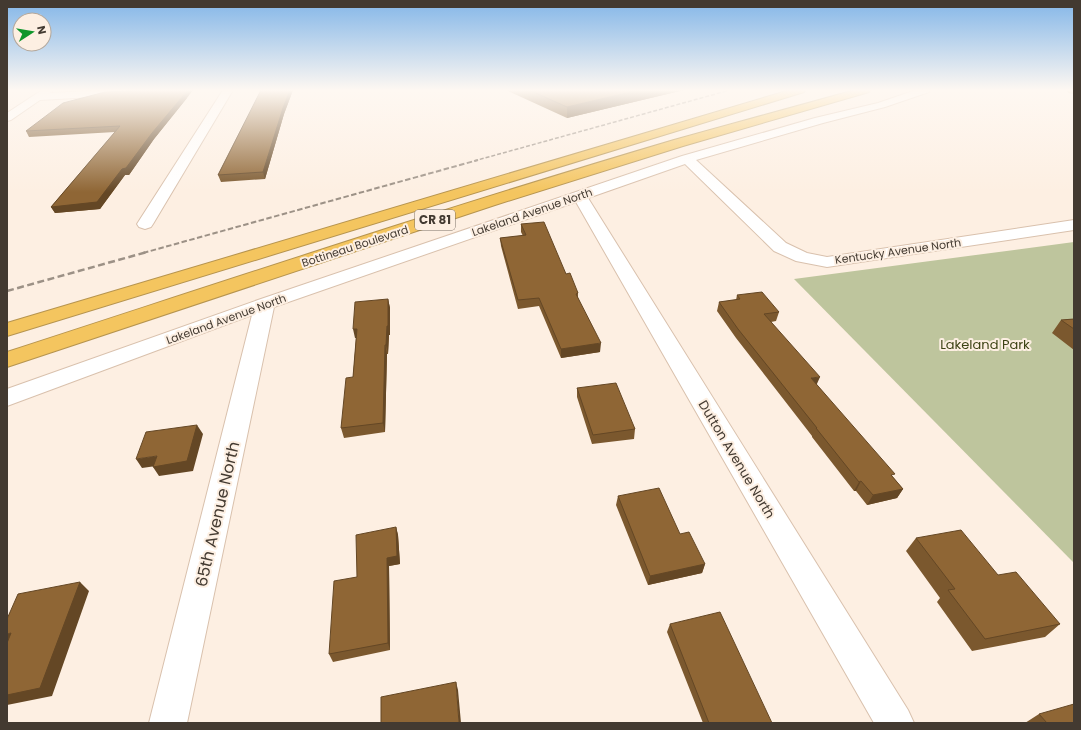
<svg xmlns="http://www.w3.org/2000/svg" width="1081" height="730" viewBox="0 0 1081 730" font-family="Poppins,sans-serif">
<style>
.green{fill:#bec59d}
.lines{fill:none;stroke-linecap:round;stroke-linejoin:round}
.street-casing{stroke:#d9c1ad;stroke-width:2}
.highway-casing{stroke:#b6944f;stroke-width:2}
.street{fill:#fff;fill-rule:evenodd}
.highway{fill:#f4c55f;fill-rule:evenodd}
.rail-far2{stroke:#9c9186;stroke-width:1.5;stroke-dasharray:4 2;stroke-linecap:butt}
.rail-far1{stroke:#9c9186;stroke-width:2;stroke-dasharray:5.5 2.5;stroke-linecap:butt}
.rail{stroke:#9c9186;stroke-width:2.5;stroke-dasharray:7 3.5;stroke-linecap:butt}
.wall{fill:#7b582e}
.shaded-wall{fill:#644725}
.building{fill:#8f6635;stroke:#644725}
.labels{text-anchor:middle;stroke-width:4;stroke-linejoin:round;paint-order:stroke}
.far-street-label{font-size:11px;fill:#433a31;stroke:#fdefe2}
.shield{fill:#fdefe2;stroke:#7b7066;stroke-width:1}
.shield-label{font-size:12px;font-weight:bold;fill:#433a31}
.park-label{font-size:13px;fill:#3d4314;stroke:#fdefe2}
.street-label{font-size:13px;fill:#433a31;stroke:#fdefe2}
.near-street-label{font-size:16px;fill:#433a31;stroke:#fdefe2}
</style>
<rect width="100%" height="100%" fill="#fdefe2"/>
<path class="green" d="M1074,242v321l-280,-284z"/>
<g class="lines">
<defs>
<path id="street" d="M42,90h11l-3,3 61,-3h56l-5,3 -122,7 -29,20 -4,1v-8z
M223,90h10l-80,134 -2,3 -6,2 -6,-2 -2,-3z
M916,90h14l-1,2 -44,15 -62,16 -127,37 90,83 21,10 20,4 247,-37v10l-247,37 -31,-6 -22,-10 -89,-87 -97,34 320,512 6,13h-40l-298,-521 -302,105 -87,416h-38l103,-408 -245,91v-17l251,-89 424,-144 133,-38 63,-15z"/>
<path id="highway" d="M790,90h15l-1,2 -797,244v-13z
M855,90h15l-1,2 -186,54 -188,59 -488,162v-15c222,-72 443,-146 667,-212 60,-17 121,-33 181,-50z
M1068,90h6v3l-5,-1z"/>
</defs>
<use href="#street" class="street-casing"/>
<use href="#highway" class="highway-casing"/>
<use href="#street" class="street"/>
<use href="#highway" class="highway"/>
<path class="rail-far2" d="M474,161l256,-71"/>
<path class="rail-far1" d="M143,253l335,-93"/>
<path class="rail" d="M7,291l140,-39"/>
</g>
<path class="wall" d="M261,90h32l-9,24 -19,65 -44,3 -3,-7z
M506,90h178l-117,28z
M187,98l-33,41 -25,36h-4l-25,34 -45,4 -4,-6 64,-75 -86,5 -3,-6z
M521,224l45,50 12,19v5l22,54 -39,6 -22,-52 -21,3 -17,-63 -1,-8 23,-2 -2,-4z
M737,295l42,17 -3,9 -5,1 46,63 86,104 -6,9 -30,7 -11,-14h-2l-42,-54v-1l-76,-98 -19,-27 2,-9 17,-2z
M388,299l2,9v27h-1l-1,19h-1l-2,78 -41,6 -3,-10 12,-51 3,-39h-1z
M1074,319v31l-22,-17 9,-13z
M577,388l58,41 -1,10 -42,5 -15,-47z
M618,496l62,38 25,30 -3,9 -54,12 -32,-80z
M396,527l2,8 2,29 -11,2 1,84 -57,12 -4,-8 28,-77z
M916,538l82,37 62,49 -15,13 -73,14 -35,-49 3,-4 -34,-47z
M670,624l102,99h-69l-36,-91z
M1039,714l35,9h-49z"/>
<path class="shaded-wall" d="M188,90h5l-6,8 -33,41 -25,36h-4l-25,34 -45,4 -4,-6 71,-38z
M290,90h3l-9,24 -19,65 -2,-7 20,-64z
M639,90h45l-117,28v-11z
M388,299l2,9v27h-1l-1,19 -2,-9z
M353,329h4l2,9h-4z
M601,343l-1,9 -39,6v-9z
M385,345l2,9 -2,78 -2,-9z
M820,377l-4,9 -5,-8z
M197,425l6,9 -10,37 -34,5 -6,-9z
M157,456l6,9 -21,3 -6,-9z
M861,481l-5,10h-2l5,-9z
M903,489l-6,9 -30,7 6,-10z
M396,527l2,8 2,29 -11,2 1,84 -2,-7 -1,-85z
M705,564l-3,9 -54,12 2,-9z
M80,582l9,9 -37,105 -45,9v-10z
M11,633v11l-4,-3v-7z
M456,682l2,8 3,33h-2z"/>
<path class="building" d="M152,90h36l-36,43 -26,35 -4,1 -25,33 -46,5 69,-81 -94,5 37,-28 42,-11z
M261,90h29l-7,18 -20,64 -45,3z
M529,90h110l-72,17z
M544,222l22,52 4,-1 8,20 -2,1 25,49 -40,6 -22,-51 -21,2 -18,-62 26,-3 -5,-11z
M762,292l17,20 -15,2 56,63 -9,1 84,96 -4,1 12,14 -30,6 -12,-14 -2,1 -43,-54h1l-79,-99 -19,-27 21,-3 -3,-4z
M388,299v27h-1l-1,19h-1l-2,78 -42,5 5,-50 7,-1 4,-48h-4l2,-27z
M1074,319v10l-13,-9z
M616,383l19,46 -42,6 -16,-47z
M197,425l-10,36 -34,6 4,-11 -21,3 10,-27z
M659,488l21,46 9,-2 16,32 -55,12 -32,-80z
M396,527l1,29 -10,2 1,85 -59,11 5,-73 23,-4 -1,-42z
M961,530l37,45 18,-3 44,52 -75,15 -37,-49 7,-1 -39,-51z
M80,582l-40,106 -33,7v-52l4,-10 -4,1v-15l11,-25z
M720,612l52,111h-63l-39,-99z
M456,682l3,41h-78v-26z
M1074,704v19h-27l-8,-9z"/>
<linearGradient id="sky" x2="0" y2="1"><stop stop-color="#83b6e8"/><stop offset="0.47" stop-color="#fef8f2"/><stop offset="1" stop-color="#fef8f2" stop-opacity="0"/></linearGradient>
<rect width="1081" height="192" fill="url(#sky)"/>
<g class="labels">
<g class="far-street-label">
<text transform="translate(532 212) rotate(-19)" y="4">Lakeland Avenue North</text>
<text transform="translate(355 246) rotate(-18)" y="4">Bottineau Boulevard</text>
<text transform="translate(898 251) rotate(-8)" y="4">Kentucky Avenue North</text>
<text transform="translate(226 319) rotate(-20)" y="4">Lakeland Avenue North</text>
</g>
<rect class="shield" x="415" y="210" width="40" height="20" rx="3"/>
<g class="shield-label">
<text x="435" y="224">CR 81</text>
</g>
<g class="park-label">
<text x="985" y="349">Lakeland Park</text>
</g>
<g class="street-label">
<text transform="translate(737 459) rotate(59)" y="5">Dutton Avenue North</text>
</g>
<g class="near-street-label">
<text transform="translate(217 514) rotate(-77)" y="6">65th Avenue North</text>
</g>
</g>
<rect width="1081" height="730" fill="none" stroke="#433a31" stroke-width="16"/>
<g transform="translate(32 32) rotate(78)"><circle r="19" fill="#fdefe2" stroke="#b3a79b"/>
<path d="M0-3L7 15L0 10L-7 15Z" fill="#0f962b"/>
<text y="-6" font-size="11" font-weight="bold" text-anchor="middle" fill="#433a31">N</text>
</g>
</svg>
